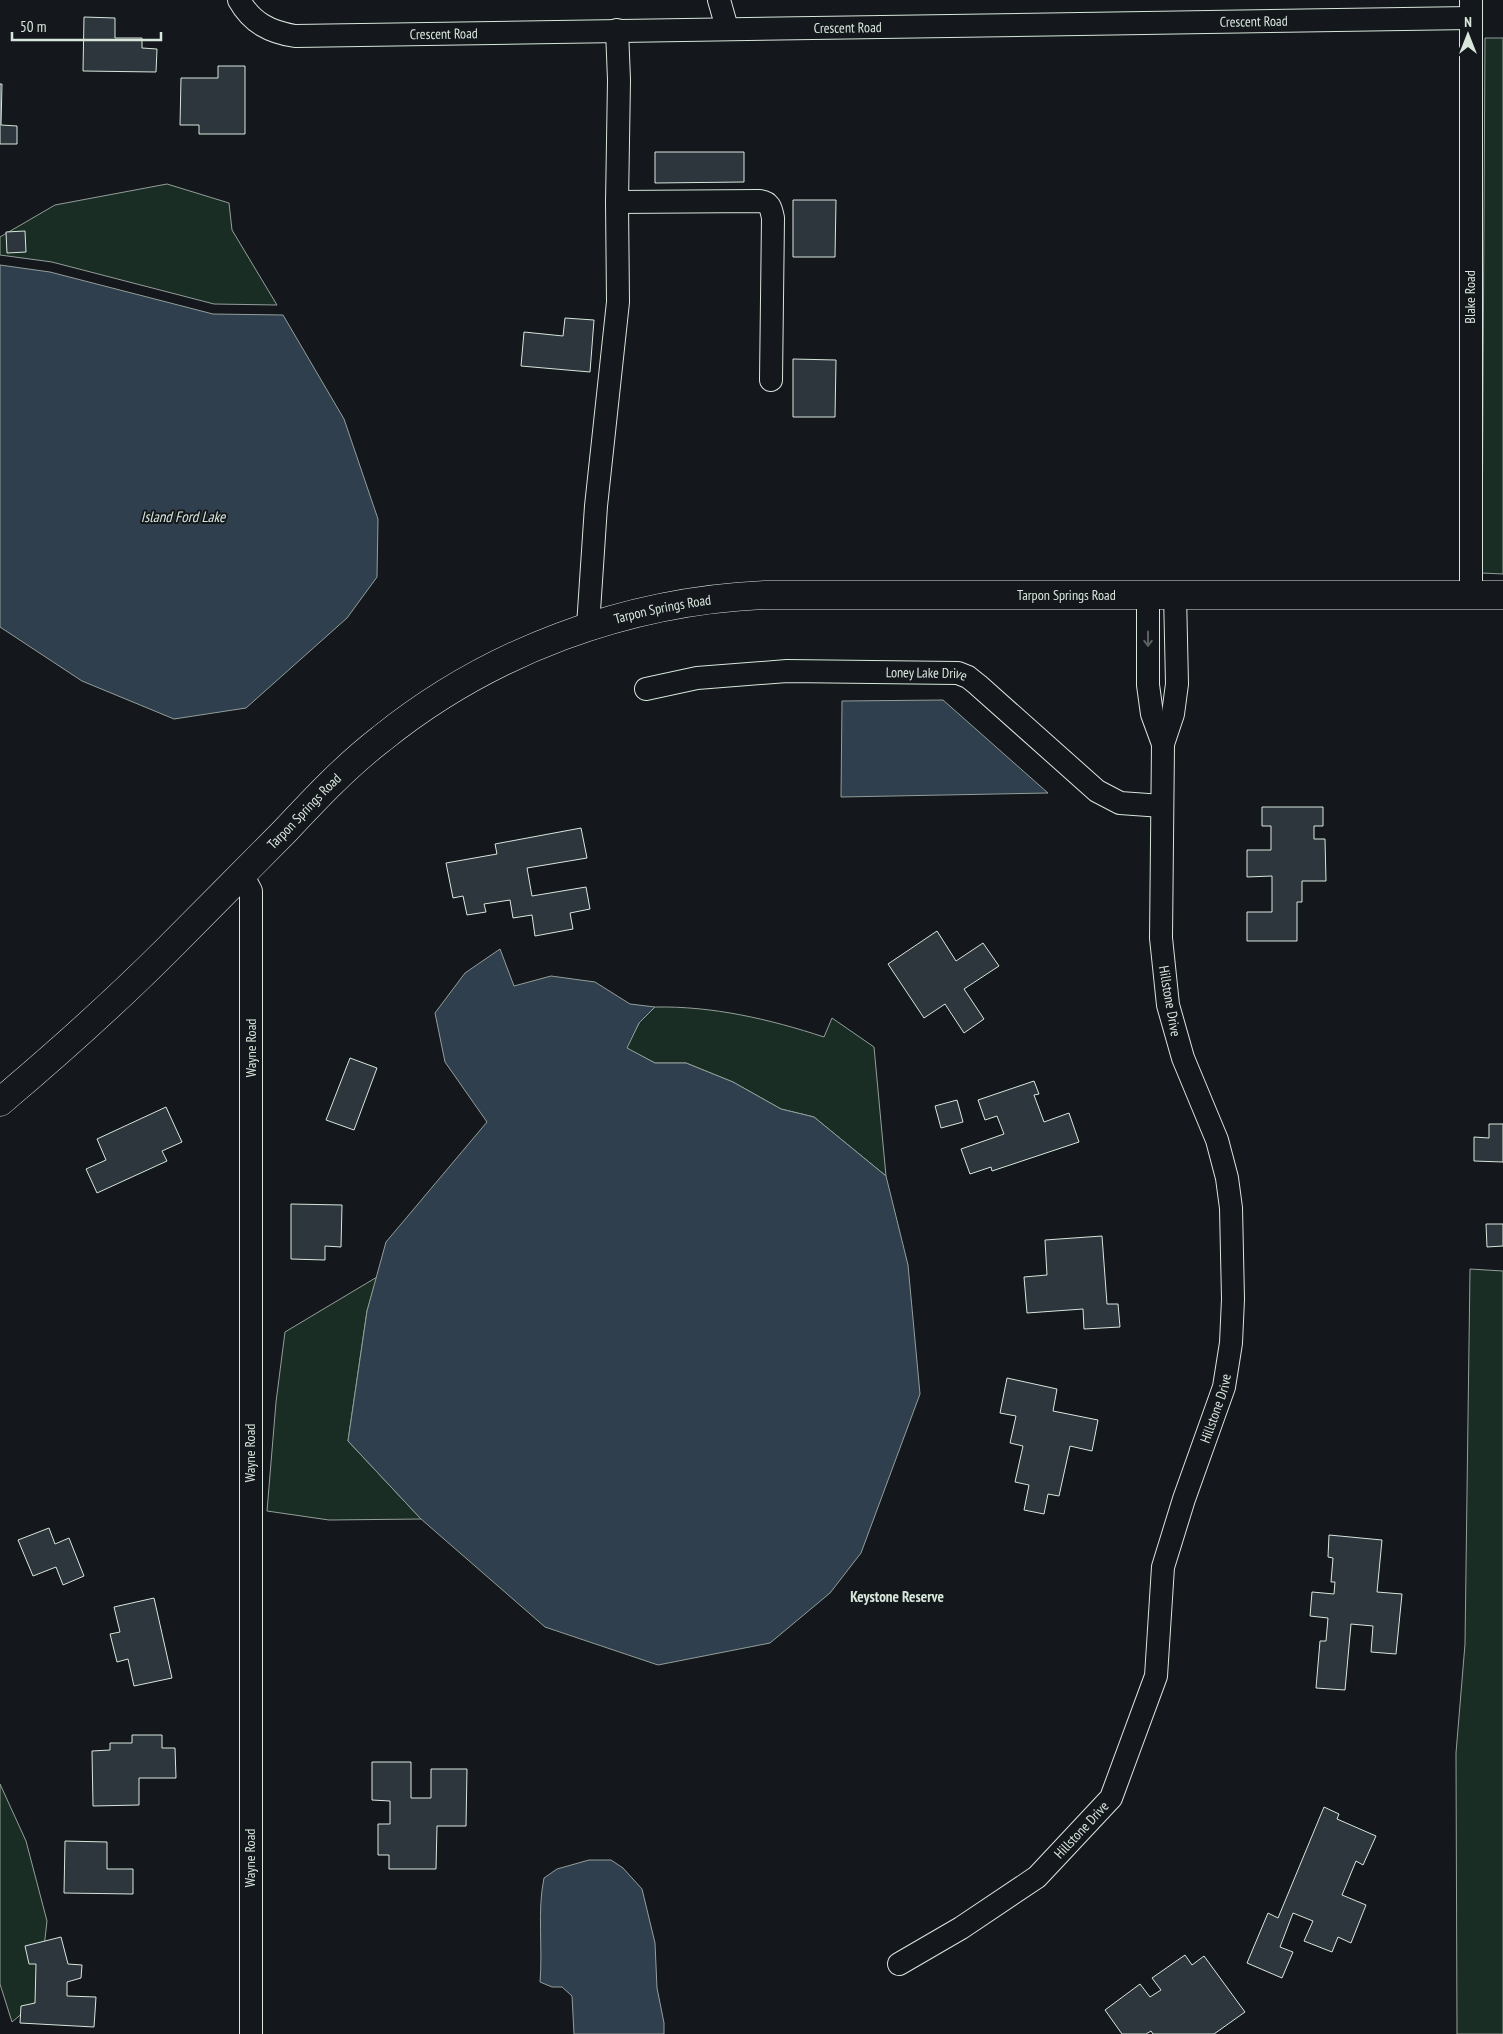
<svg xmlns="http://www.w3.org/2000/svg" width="1503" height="2034" viewBox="0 0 1503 2034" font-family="'PT Sans Narrow',sans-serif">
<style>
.green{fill:#1a2d24;stroke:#939e99}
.water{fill:#2f3f4d;stroke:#939e99}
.building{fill:#2c363c;stroke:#d8e6dc}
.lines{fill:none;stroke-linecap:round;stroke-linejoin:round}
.minor-casing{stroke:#d8e6dc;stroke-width:24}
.major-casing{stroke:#d8e6dc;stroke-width:29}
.minor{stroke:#14181c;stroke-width:22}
.major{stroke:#14181c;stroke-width:28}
.oneway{stroke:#59605f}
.labels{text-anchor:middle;stroke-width:4;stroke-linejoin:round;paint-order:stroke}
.street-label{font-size:14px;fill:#d8e6dc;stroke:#14181c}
.water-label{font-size:15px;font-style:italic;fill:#d8e6dc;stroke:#14181c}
.neighbourhood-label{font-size:15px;font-weight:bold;fill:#d8e6dc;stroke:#14181c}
</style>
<rect width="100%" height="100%" fill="#14181c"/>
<path class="green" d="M1485,38h18v536l-21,-1z
M167,184l62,19 3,27 45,75 -63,-1 -162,-42 -52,-7v-18l55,-32z
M655,1007c58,-1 114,12 169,30l8,-19 42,29 12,129 -72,-59 -33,-8 -48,-27 -47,-19h-31l-29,-15 13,-25z
M1470,1269l33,2v763h-46l-1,-281 9,-109z
M377,1277l-10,34 -19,130 73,78 -92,1 -62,-9 9,-109 9,-70z
M0,1784l26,57 21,80 -9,79 -26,22 -12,-38z"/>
<path class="water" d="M0,265l50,7 163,42 70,1 61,104 34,100 -1,58 -30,41 -101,90 -72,11 -92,-38 -82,-54z
M943,700l105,93 -207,4 1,-96z
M500,949l14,37 37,-10 44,6 35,22 25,3 -16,16 -12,25 28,15h31l47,19 48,27 33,8 72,59 22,89 12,129 -59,159 -31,40 -60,50 -112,22 -113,-38 -124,-108 -73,-78 19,-130 19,-69 101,-120 -42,-60 -10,-49 30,-40z
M589,1860h22l12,8 19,21 13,54 2,45 7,35v11h-90l-2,-38 -10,-9h-10l-12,-5c3,-34 -3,-71 4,-104l13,-9z"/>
<path class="building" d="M84,17l31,1v20h27v10l15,1 -1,23 -73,-1z
M218,66h27v68h-46v-9h-19l1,-47h37z
M0,84h2l-1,41 16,1v18h-17z
M655,152h89v30l-89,1z
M793,200h43l-1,57h-42z
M25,231l1,21 -19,1 -1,-21z
M565,318l29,2 -4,52 -69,-6 3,-34 39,4z
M793,359l43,1 -1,57h-42z
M1262,807h61v19h-9v13h11l1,42h-24v21h-5v39h-50v-29h25v-36l-25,1v-27h24v-24h-9z
M581,828l6,30 -60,10 5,28 54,-9 4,22 -20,4 3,16 -38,7 -3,-21 -19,3 -3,-18 -26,4 2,8 -19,3 -4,-19 -10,2 -7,-35 51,-9 -2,-10z
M937,931l19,30 27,-18 16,23 -35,23 20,30 -20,14 -19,-29 -21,14 -36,-54z
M350,1058l27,10 -23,62 -28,-10z
M1034,1081l5,13 -5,1 10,27 25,-9 10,29 -87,29 -1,-4 -21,7 -9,-25 43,-15 -7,-18 -12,4 -7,-20z
M957,1100l6,22 -22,6 -6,-22z
M166,1107l16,35 -20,9 5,10 -70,32 -11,-24 20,-9 -9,-21z
M1489,1124h14v38l-29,-1v-24l15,1z
M291,1204l51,1 -1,42 -16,-1v14l-34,-1z
M1486,1224h17v22l-16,1z
M1102,1236l5,68h11l2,23 -36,2 -1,-20 -56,4 -3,-36 23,-2 -2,-35z
M1007,1378l50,11 -4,22 45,9 -6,31 -22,-5 -11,50 -11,-2 -4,20 -20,-4 5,-25 -14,-3 8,-36 -13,-3 6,-27 -16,-3z
M49,1528l6,16 14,-6 15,38 -21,9 -7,-18 -23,9 -15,-36z
M1329,1535l53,5 -5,52 25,2 -6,60 -25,-2 2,-26 -22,-2 -6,66 -29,-2 4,-47h6l2,-23 -18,-2 2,-24 22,2 1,-12h-4l2,-24 -5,-1z
M154,1598l18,80 -38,8 -6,-27 -11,3 -7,-28 10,-2 -6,-25z
M132,1735h30v13h13l1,30h-37v27l-46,1 -1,-55 18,-1v-7h22z
M372,1762h39v36h20v-29h36l-1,57h-29l-1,43h-47v-14h-11v-31h12v-23l-18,-1z
M1324,1807l15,7 -2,5 39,17 -13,29 -7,-4 -14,34 24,10 -15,38 -13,-6 -6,15 -28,-11 9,-20 -20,-8 -13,34 13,5 -11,26 -35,-15 21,-50 10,5z
M65,1841l42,1v27h26v25l-69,-1z
M61,1937l7,27 14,1 -1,13 -14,4v14l29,1 -2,30 -74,-4 1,-17 14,-3 1,-39h-7l-4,-18z
M1185,1955l7,10 12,-9 41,56 -31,22h-61l-2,-3 -5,3h-24l-17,-24 35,-26 10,13 11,-7 -9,-12z"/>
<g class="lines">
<defs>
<g id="minor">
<path id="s1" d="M239,0c13,23 31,32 56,36l1175,-18"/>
<path d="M719,0l8,28"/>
<path d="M1471,0v595"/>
<path d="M617,202l142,-1c11,1 12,7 14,17l-2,162"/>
<path d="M1148,594v91l4,29 11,30"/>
<path d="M588,626l8,-120 22,-204 -1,-100 2,-122 -2,-50"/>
<path id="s2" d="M646,689l51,-11 90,-7 171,2 10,4 10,8 119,106 23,12 42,3"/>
<path d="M242,874l9,17v1143"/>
<path id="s3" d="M899,1964l62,-36 76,-51 74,-79 45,-122 7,-109 21,-68 40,-112 7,-44 2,-44 -2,-91 -4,-30 -10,-38 -34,-82 -15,-53 -7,-67 2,-194 10,-30 4,-30 -2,-90"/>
</g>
<g id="major">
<path id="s4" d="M0,1102c58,-49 114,-99 168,-153 39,-39 78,-79 117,-118 30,-32 61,-65 96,-92 109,-88 245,-138 384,-144h738"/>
</g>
</defs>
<use href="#minor" class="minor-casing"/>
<use href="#major" class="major-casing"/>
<use href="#minor" class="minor"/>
<use href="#major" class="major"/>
</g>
<defs><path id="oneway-shaft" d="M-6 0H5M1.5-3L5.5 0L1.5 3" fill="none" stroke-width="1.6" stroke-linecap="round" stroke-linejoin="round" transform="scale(1.25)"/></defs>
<use class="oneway" href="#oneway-shaft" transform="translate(1148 639) rotate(90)"/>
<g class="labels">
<g class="street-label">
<text dy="5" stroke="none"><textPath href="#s1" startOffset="1028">Crescent Road</textPath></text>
<text dy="5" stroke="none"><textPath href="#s1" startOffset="622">Crescent Road</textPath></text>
<text dy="5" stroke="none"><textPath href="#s1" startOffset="218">Crescent Road</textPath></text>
<text transform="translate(1470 297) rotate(-90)" y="5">Blake Road</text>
<text dy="5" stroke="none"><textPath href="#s4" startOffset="1245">Tarpon Springs Road</textPath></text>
<text dy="5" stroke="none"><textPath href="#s4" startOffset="840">Tarpon Springs Road</textPath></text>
<text dy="5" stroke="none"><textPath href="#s2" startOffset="282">Loney Lake Drive</textPath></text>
<text dy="5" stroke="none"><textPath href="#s4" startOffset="421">Tarpon Springs Road</textPath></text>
<text transform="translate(1170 1001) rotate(80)" y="5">Hillstone Drive</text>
<text transform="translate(251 1048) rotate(-90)" y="5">Wayne Road</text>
<text dy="5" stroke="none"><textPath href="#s3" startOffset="678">Hillstone Drive</textPath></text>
<text transform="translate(250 1453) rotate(-90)" y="5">Wayne Road</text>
<text dy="5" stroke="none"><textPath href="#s3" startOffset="228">Hillstone Drive</textPath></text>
<text transform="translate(250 1858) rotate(-90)" y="5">Wayne Road</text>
</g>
<g class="water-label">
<text x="183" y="522">Island Ford Lake</text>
</g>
<g class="neighbourhood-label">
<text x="897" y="1602">Keystone Reserve</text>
</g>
</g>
<g transform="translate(1468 35)" stroke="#14181c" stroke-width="4" paint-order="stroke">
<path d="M0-4L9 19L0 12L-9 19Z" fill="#d8e6dc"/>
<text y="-8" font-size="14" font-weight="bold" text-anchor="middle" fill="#d8e6dc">N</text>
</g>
<path d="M12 32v8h149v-8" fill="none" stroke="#d8e6dc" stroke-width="2.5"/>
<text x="20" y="32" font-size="15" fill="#d8e6dc" stroke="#14181c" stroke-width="4" paint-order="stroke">50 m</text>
</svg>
